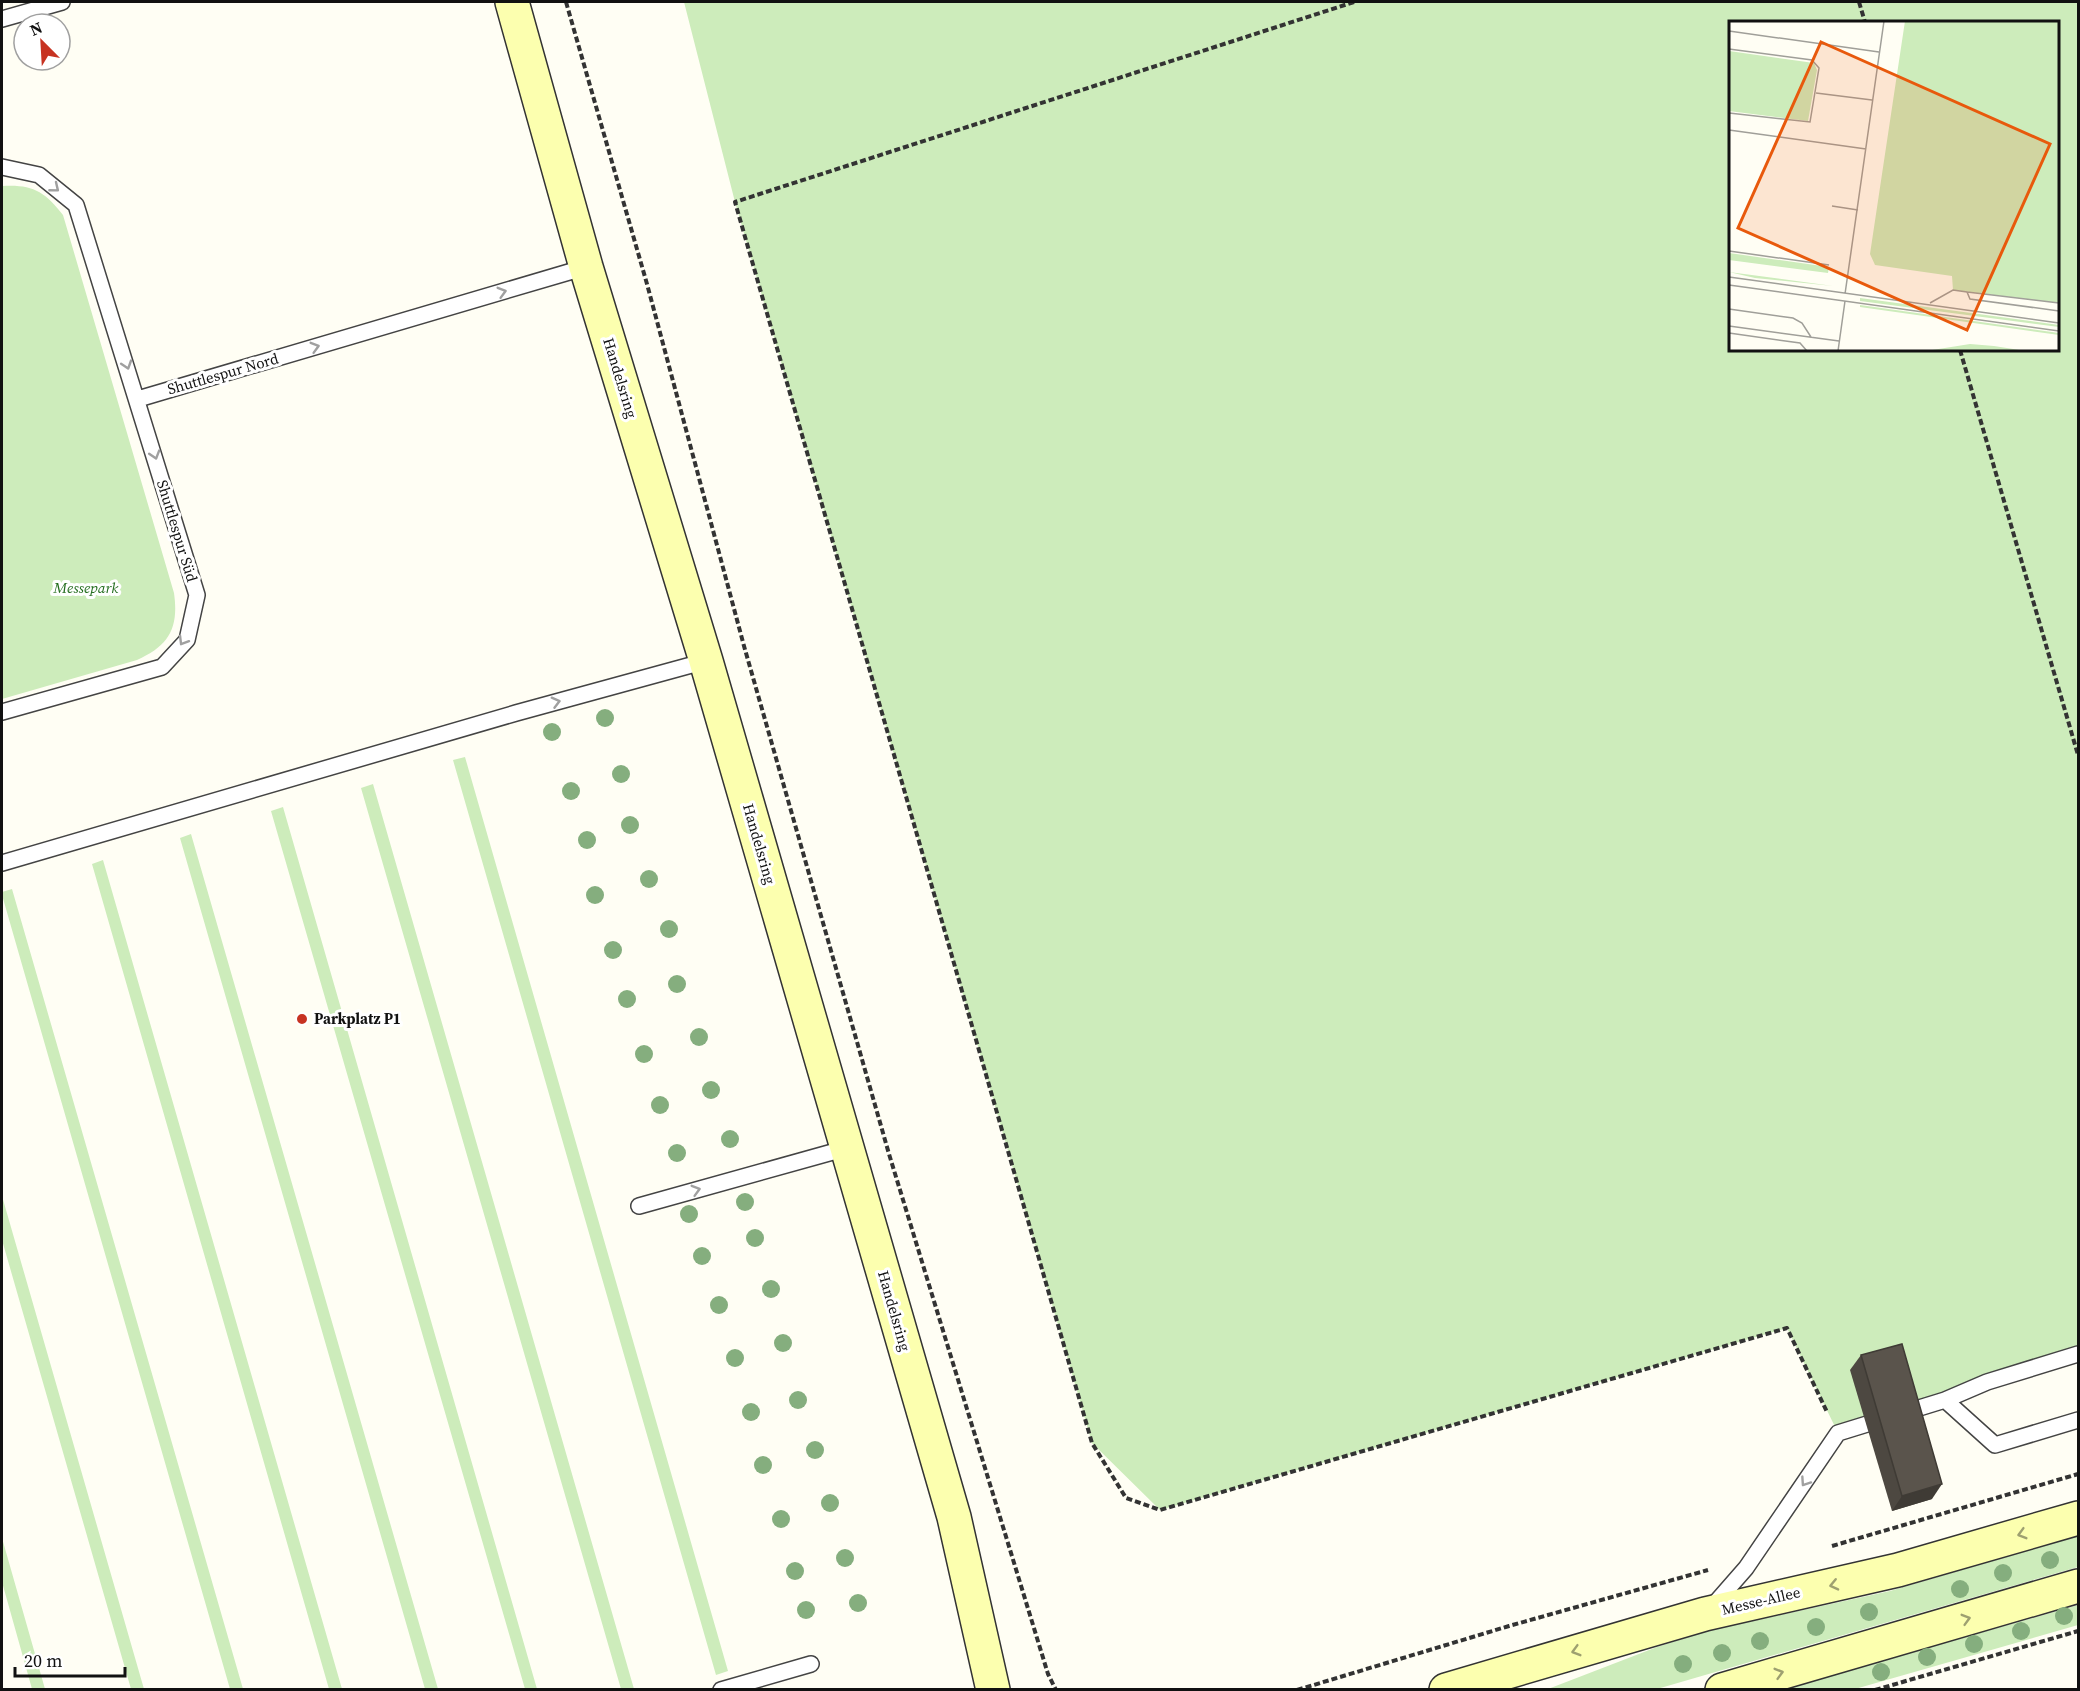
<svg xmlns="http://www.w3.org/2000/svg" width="2080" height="1691" viewBox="0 0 2080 1691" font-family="'Source Serif 4',serif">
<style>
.green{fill:#cdecbb;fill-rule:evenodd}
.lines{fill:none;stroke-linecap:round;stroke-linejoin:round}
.service-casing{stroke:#444;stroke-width:18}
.secondary-casing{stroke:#333;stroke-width:36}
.path{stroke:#333;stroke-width:4;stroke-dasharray:6 3;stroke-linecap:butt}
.service{stroke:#fff;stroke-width:15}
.secondary{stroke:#fcffaf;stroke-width:33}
.tree{fill:#85ae7e}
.wall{fill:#4d4841}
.shaded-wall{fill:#3f3b35}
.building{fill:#5a544c;stroke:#3f3b35;stroke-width:1.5}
.oneway{stroke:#a0a0a0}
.oneway2{stroke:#9ea070}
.poi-dot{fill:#c73322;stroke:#fff;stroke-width:2}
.labels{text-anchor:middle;stroke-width:6;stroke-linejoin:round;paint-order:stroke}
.street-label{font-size:15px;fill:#111;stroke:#fff}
.park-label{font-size:15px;font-style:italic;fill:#226c1d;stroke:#fff}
.poi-label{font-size:15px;font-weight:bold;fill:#111;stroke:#fff;text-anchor:start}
.inset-road{fill:none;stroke:#a09f99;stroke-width:1.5}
.view{fill:#e8590c;fill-opacity:0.15;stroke:#e8590c;stroke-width:3}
.inset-edge{fill:none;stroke:#111;stroke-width:3}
</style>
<rect width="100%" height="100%" fill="#fffef4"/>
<path class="green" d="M684,2h1394v1354l-240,77 -51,-105 -627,182 -68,-67 -357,-1241zM1730,22h328v328h-328z
M2,186c29,-2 43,5 61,29l111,378c5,35 -5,53 -37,67l-135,39z
M465,757l263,914 -12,4 -263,-915z
M373,784l261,905h-13l-260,-901z
M283,807l254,882h-12l-254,-878z
M191,834l247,855h-13l-245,-851z
M103,860l239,829h-13l-237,-825z
M12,889l231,800h-13l-228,-794v-3z
M2,1196l142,493h-13l-129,-449z
M2078,1536v31l-421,122h-109l109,-42 50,-16 183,-40z
M2,1538l43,151h-13l-30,-107z
M2078,1605v20l-223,64h-71z"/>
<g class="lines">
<defs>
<path id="service" d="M2,19l60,-17
M2,167l37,8 37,30 121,390 -10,45 -25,27 -160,45
M138,399l448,-132
M2,863l514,-150 190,-52
M639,1206l208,-58
M1945,1400l42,-18 91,-28
M1711,1608l35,-40 92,-135 107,-33 50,45 83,-25
M721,1690l90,-26"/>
<path id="secondary" d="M512,2l74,265 120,394 248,856 39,173
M1446,1690l259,-76 193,-44 180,-52
M1722,1690l356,-104"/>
</defs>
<use href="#service" class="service-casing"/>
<use href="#secondary" class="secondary-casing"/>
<path class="path" d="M566,2l81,282 97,362 145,508 159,520 8,16
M1354,2l-619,200 357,1241 34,55 34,12 627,-182 40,84
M1859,2l6,20
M1960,350l118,405
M1832,1546l246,-72
M1297,1690l212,-64 199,-56
M1875,1690l203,-59"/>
<use href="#service" class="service"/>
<use href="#secondary" class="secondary"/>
</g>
<g class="tree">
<circle cx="605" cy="718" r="9"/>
<circle cx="552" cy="732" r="9"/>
<circle cx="621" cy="774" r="9"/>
<circle cx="571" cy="791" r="9"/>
<circle cx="630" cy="825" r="9"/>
<circle cx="587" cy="840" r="9"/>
<circle cx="649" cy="879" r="9"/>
<circle cx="595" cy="895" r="9"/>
<circle cx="669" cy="929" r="9"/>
<circle cx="613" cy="950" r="9"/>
<circle cx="677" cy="984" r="9"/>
<circle cx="627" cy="999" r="9"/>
<circle cx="699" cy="1037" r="9"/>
<circle cx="644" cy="1054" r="9"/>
<circle cx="711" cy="1090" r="9"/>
<circle cx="660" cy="1105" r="9"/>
<circle cx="730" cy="1139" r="9"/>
<circle cx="677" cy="1153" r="9"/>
<circle cx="745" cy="1202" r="9"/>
<circle cx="689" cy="1214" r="9"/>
<circle cx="755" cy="1238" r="9"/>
<circle cx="702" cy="1256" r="9"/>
<circle cx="771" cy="1289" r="9"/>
<circle cx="719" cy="1305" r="9"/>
<circle cx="783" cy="1343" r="9"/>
<circle cx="735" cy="1358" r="9"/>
<circle cx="798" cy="1400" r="9"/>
<circle cx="751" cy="1412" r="9"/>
<circle cx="815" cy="1450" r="9"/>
<circle cx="763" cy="1465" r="9"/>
<circle cx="830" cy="1503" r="9"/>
<circle cx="781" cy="1519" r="9"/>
<circle cx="845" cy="1558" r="9"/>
<circle cx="2050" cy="1560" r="9"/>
<circle cx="795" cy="1571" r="9"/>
<circle cx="2003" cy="1573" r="9"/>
<circle cx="1960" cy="1589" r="9"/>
<circle cx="858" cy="1603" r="9"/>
<circle cx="806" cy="1610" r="9"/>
<circle cx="1869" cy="1612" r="9"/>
<circle cx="2064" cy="1616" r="9"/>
<circle cx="1816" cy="1627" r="9"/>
<circle cx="2021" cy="1631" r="9"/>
<circle cx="1760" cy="1641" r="9"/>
<circle cx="1974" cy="1644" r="9"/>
<circle cx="1722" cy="1653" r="9"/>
<circle cx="1927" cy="1657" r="9"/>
<circle cx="1683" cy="1664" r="9"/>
<circle cx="1881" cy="1672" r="9"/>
</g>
<path class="wall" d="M1861,1355l71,144 -40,12 -42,-141z"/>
<path class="shaded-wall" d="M1942,1484l-10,15 -40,12 10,-15z"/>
<path class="building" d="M1902,1344l40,140 -40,12 -41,-141z"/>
<defs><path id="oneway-chevron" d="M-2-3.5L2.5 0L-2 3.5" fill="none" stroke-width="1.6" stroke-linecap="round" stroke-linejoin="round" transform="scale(1.5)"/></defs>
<g class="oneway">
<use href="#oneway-chevron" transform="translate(55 188) rotate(39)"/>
<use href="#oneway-chevron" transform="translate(502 292) rotate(-16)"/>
<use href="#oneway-chevron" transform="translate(315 347) rotate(-16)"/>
<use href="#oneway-chevron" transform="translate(127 365) rotate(72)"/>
<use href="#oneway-chevron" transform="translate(155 455) rotate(73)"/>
<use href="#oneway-chevron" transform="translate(183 641) rotate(121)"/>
<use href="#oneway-chevron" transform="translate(556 702) rotate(-15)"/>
<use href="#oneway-chevron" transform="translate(696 1190) rotate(-16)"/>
<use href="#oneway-chevron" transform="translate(1805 1482) rotate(124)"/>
</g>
<g class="oneway2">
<use href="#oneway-chevron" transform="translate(2022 1534) rotate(164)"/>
<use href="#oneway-chevron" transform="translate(1834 1585) rotate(167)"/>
<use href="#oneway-chevron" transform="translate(1966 1619) rotate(-16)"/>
<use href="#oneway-chevron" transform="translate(1576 1651) rotate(164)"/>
<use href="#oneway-chevron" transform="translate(1779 1673) rotate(-16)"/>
</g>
<circle class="poi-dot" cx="302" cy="1019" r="6"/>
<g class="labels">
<g class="street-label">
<text transform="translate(223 374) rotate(-16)" y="5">Shuttlespur Nord</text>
<text transform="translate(620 378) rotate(73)" y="5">Handelsring</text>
<text transform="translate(177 531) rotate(73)" y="5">Shuttlespur Süd</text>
<text transform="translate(759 844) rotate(74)" y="5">Handelsring</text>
<text transform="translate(894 1311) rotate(74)" y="5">Handelsring</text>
<text transform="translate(1761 1601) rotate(-13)" y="5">Messe-Allee</text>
</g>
<g class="park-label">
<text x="86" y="593">Messepark</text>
</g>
<g class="poi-label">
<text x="314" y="1024">Parkplatz P1</text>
</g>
</g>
<g transform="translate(1729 21)">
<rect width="330" height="330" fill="#fffef4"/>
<path d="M176,0h154v282l-106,-13 -1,-14 -77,-11 -5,-11zM0,30l85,12 3,7 -9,51 -79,-10zM0,232l100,14 -1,6 -99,-13zM0,251l104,14 -78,-8zM131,277l199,27v2l-199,-26zM131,284l199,28v2l-199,-28zM241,323l24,2 32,5h-100z" fill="#cdecbb"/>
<path class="inset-road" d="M0,10l150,21M0,28l83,11 7,8 -9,54 -81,-9M87,72l56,7M0,109l137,19M103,185l26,4M0,230l100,14M0,256l330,46M0,264l330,46M238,271l92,11M116,273l39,-273M201,282l23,-13 14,2 3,7 89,12M0,288l64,9 9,5 9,14M0,305l110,15M0,312l71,10 7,8M109,330l7,-50"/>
<path class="view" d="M92,21l229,102 -83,186 -229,-102z"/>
<rect width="330" height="330" class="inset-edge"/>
</g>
<rect width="2080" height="1691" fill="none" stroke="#111111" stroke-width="6"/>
<g transform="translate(42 42) rotate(336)"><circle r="28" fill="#ffffff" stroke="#a0a0a0" stroke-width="1.5"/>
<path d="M0-4.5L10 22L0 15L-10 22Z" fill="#c73322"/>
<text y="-9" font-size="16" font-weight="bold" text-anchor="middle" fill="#111111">N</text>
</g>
<path d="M15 1667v9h110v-9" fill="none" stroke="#111111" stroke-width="3"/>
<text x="24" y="1667" font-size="18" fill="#111111" stroke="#ffffff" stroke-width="4.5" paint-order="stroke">20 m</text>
</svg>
